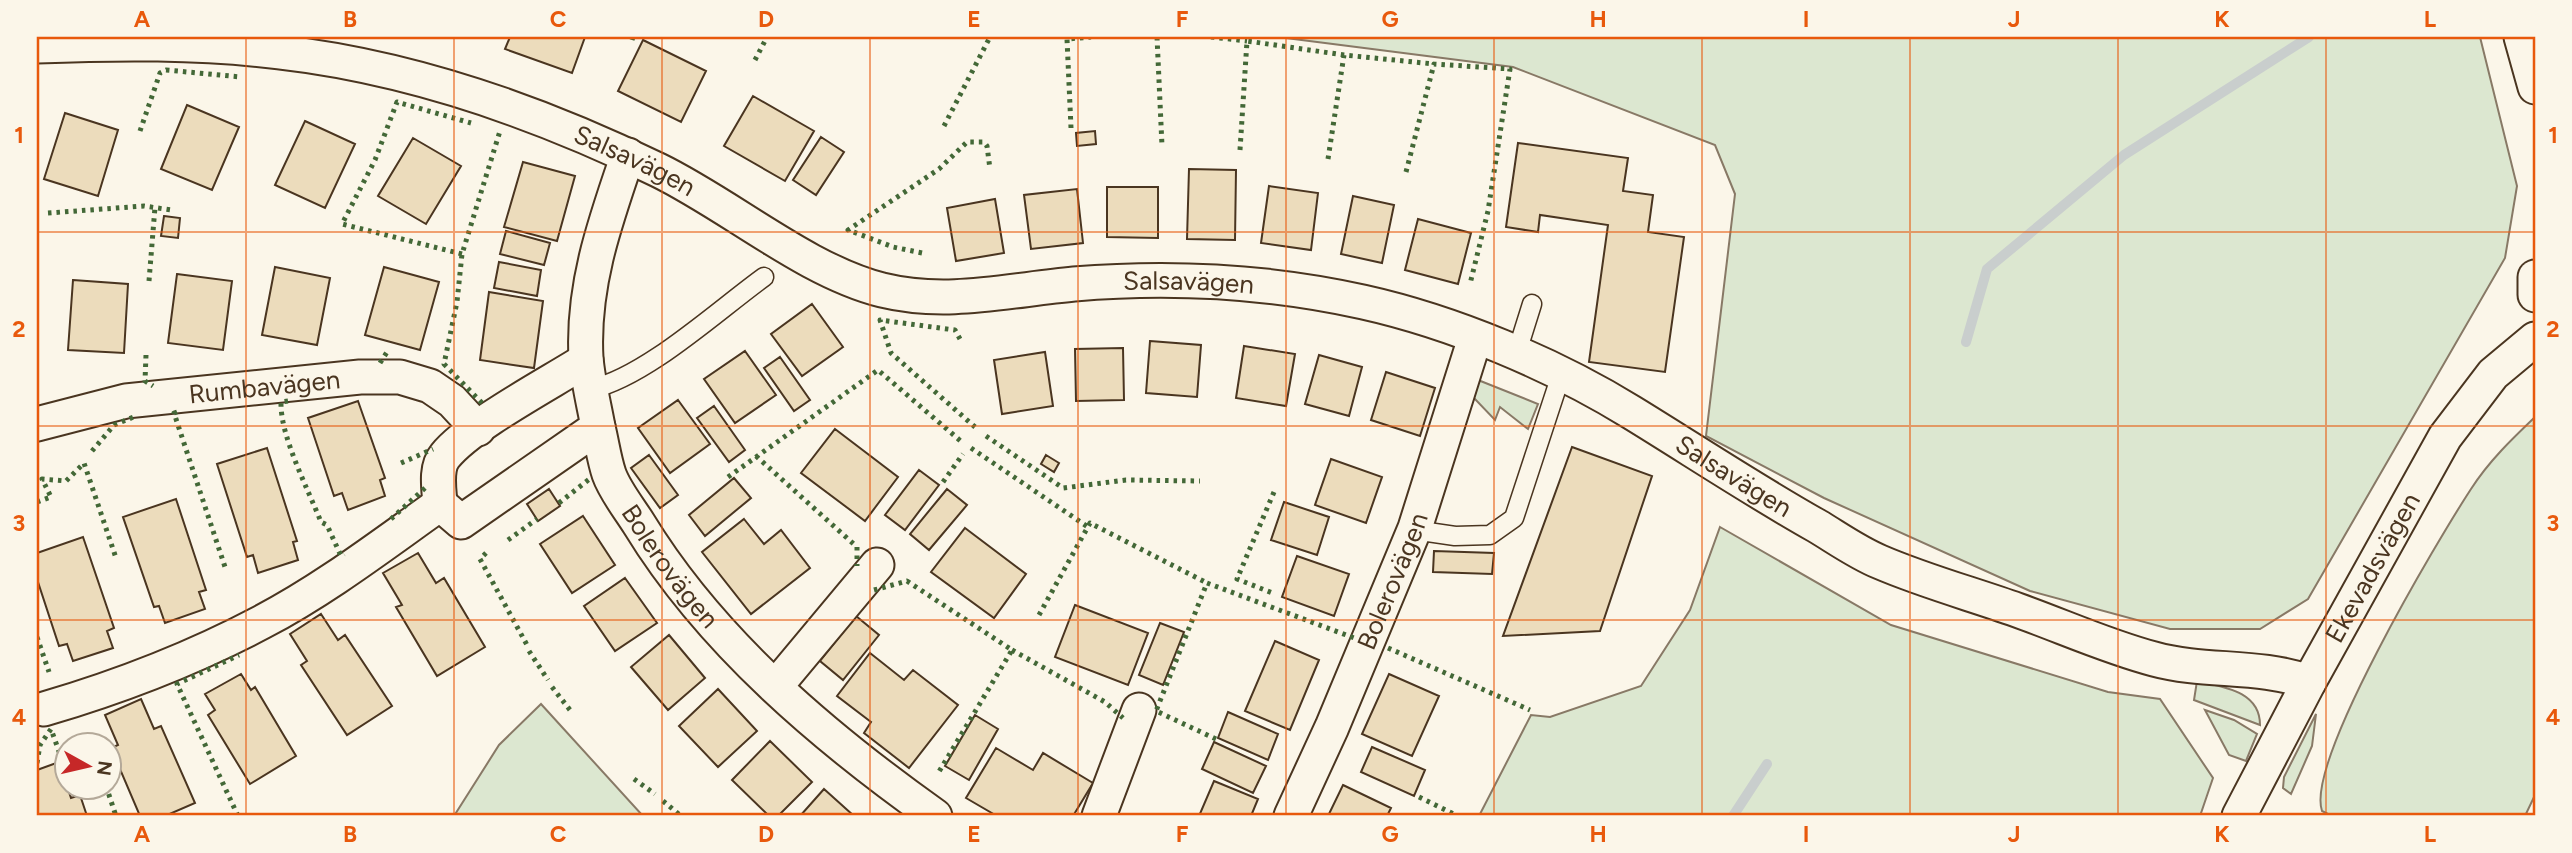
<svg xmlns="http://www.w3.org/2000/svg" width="2572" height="853" viewBox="0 0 2572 853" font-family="Figtree,sans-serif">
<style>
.green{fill:#dce7d0;stroke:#887966;stroke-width:2}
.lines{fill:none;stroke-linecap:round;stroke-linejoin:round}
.stream{stroke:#c9cecd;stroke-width:10}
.building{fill:#ecdcbc;stroke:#4a3520;stroke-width:2}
.service-casing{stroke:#4a3520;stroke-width:21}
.minor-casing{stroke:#4a3520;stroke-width:37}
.service{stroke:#fbf6e9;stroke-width:18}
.minor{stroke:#fbf6e9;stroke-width:33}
.hedge{stroke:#436837;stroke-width:5;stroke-dasharray:3.5 5;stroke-linecap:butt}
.grid{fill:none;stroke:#e8590c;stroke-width:2;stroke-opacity:0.55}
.labels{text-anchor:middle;stroke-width:5;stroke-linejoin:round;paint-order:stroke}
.street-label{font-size:26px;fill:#4a3520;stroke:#fbf6e9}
.neatline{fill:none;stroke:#e8590c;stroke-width:2.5}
.grid-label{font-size:23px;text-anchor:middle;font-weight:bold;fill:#e8590c}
</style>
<rect width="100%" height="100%" fill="#fbf6e9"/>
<path class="green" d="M1278,37h1202l37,149 -12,72 -197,341 -48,30h-90l-140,-38 -206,-93 -118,-62 29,-242 -20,-49 -202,-78z
M1478,380l60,24 -10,25 -28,-22 -5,13 -22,-23z
M2535,417v378l-10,21h-193l-10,-5c-17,-49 117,-273 149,-322 18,-28 41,-50 64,-72z
M1720,527l171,98 217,67 52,7 53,79 -13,38h-721l52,-101 19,2 91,-31 49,-76z
M2197,681c26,6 63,10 63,44l-66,-25z
M541,704l102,112h-189l45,-71z
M2205,710l29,10 23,14 -11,27 -17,-6z
M2316,714l-4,32 -21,48 -8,-6 1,-11z"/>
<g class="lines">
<path class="stream" d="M1966,342l21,-73 137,-114 185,-118
M1733,816l34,-52"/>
</g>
<path class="building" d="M510,37h75l-13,36 -67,-24z
M643,40l63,31 -25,51 -63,-31z
M753,96l61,35 -29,50 -61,-35z
M187,105l52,22 -27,63 -51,-21z
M65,113l53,17 -20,66 -54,-17z
M305,121l50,23 -30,64 -50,-23z
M1095,131l1,13 -19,2 -1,-13z
M821,137l23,15 -28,43 -23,-15z
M413,138l48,28 -35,58 -48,-28z
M1518,143l110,15 -5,33 30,4 -5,37 36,5 -19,135 -76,-10 19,-137 -68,-10 -2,17 -32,-5z
M523,162l52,14 -18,65 -53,-14z
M1189,169l47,1 -1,70 -48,-1z
M1269,186l49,7 -7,57 -50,-7z
M1107,187h51v51l-51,-1z
M1077,189l6,54 -52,6 -7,-54z
M1353,196l41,9 -12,58 -41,-9z
M995,199l9,54 -48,8 -9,-53z
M164,216l16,2 -2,20 -17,-2z
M1418,219l53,14 -13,51 -53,-14z
M506,231l44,12 -6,22 -44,-11z
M499,262l42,8 -4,26 -43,-8z
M275,267l55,11 -13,67 -55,-10z
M384,267l55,15 -19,68 -55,-15z
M177,274l55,7 -9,69 -55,-7z
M73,280l55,4 -4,69 -56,-3z
M489,292l54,9 -9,67 -54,-8z
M812,304l31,43 -41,29 -31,-42z
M1150,341l51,4 -4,52 -51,-4z
M1244,346l51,8 -9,52 -50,-8z
M1123,348l1,52 -48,1 -1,-52z
M745,351l31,44 -41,28 -31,-44z
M1045,352l8,54 -51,8 -8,-54z
M1319,355l43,12 -13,49 -44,-12z
M780,357l30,43 -16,11 -30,-43z
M1386,372l49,16 -15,48 -49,-16z
M678,400l32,44 -40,29 -32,-45z
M358,401l27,77 -5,2 5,16 -37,14 -6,-17 -8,3 -26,-78z
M714,406l31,44 -16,12 -32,-44z
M835,429l63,48 -33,44 -64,-48z
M1572,447l80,29 -52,155 -97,5z
M267,448l30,93 -4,1 5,18 -40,13 -5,-18 -6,2 -30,-93z
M649,455l29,40 -18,13 -29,-40z
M1046,455l13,8 -5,9 -13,-8z
M1331,459l51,18 -16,46 -51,-18z
M919,470l20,15 -34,45 -20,-15z
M734,478l17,20 -46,38 -16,-21z
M549,489l11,17 -22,15 -11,-17z
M947,489l20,16 -38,45 -19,-16z
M176,499l30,91 -7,2 6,17 -40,14 -6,-17 -5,1 -31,-90z
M1284,502l45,15 -12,38 -46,-15z
M583,516l32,49 -43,28 -32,-49z
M744,519l20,25 17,-14 29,38 -59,46 -49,-62z
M965,528l61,46 -32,44 -63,-46z
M83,537l31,91 -7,3 6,17 -40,13 -6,-17 -8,2 -22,-67v-26z
M1434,551l60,2 -2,21 -59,-2z
M418,553l18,30 8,-5 41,69 -48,29 -41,-69 6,-2 -19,-32z
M1297,556l52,18 -15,42 -52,-19z
M625,578l32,45 -42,28 -31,-45z
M1075,605l73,28 -20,52 -73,-28z
M321,614l17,26 7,-5 47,71 -45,29 -46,-70 6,-4 -17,-27z
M856,616l23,19 -36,45 -23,-19z
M1160,623l24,9 -21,53 -24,-10z
M669,635l36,43 -37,32 -37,-43z
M1275,641l44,19 -29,70 -45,-19z
M870,653l34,27 9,-10 45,35 -49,63 -45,-35 7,-11 -34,-26z
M241,674l10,16 4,-3 41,69 -46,28 -42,-69 7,-5 -10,-16z
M1389,674l50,22 -27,60 -50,-22z
M718,689l39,42 -39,36 -39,-41z
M141,699l13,30 7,-3 34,77 -30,13h-25l-29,-68 7,-3 -13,-30z
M1228,712l50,22 -10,26 -50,-22z
M975,715l23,14 -29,51 -24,-14z
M770,741l42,41 -34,34h-9l-37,-36z
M1214,742l52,24 -13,27 -51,-24z
M1372,747l53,23 -11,26 -53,-24z
M996,748l37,22 10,-17 50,30 -20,33h-76l-31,-18z
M59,762l12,36 9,-3 7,21h-50v-46z
M1214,781l44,18 -7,17h-52z
M1343,785l48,23 -4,8h-59z
M824,789l30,27h-54z"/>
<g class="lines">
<defs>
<path id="service" d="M1516,355l16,-51
M592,389c55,-13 125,-78 172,-112
M1414,530l41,6 35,-1 24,-17 47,-143"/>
<g id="minor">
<path d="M2521,37l14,50"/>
<path id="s1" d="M37,46c80,-3 162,-4 242,6 132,15 260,60 379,118 72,35 148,101 224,120 65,16 127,0 192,-6 97,-8 194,-3 289,18 90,20 190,62 268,110 62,38 122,78 186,114 20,12 41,27 63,36 44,19 92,32 137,48 45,16 91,37 137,49 51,14 104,5 155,23"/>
<path d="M2535,277v18"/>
<path id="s2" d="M37,424l89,-23 234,-24h40l30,9 22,15 26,28"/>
<path id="s3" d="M598,427c4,16 6,32 11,47 6,17 20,34 30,50 72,118 185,213 296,292"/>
<path d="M440,504c-1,-15 -5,-36 5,-48 25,-31 105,-73 141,-96"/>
<path d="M776,686l101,-121"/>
<path d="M44,709c75,-22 148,-50 218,-87 63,-33 120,-77 178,-118l21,18 137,-95c-4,-22 -10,-46 -12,-69 -4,-72 19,-136 42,-203"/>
<path d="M1099,816l40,-106"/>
<path id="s4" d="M1291,816l41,-89 83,-199 60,-190"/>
<path id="s5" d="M2239,816l70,-134 136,-245 48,-63 42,-35"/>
</g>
</defs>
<use href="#service" class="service-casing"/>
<use href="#minor" class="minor-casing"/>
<use href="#service" class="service"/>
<use href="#minor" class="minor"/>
<path class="hedge" d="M1157,37l5,109
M1211,37l36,4
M632,40l1,-3
M755,60l12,-23
M944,126l46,-89
M1071,128l-4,-89 24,-2
M140,131l20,-58 6,-3 75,7
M1240,150l7,-109 97,14
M1328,159l16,-104 90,9
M1406,172l28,-108 76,5 -22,142 -18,73
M48,213l96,-7 27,4
M922,253l-29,-6 -45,-17 91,-61 28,-27h17l3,4 3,23
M462,254l-120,-30 33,-64 22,-58 74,21
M149,281l6,-74
M960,339l-5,-9 -75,-10 11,33 84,74
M146,355l-1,26 8,5
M380,363l7,-11
M288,401l-7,1c-1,34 27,87 40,120l6,3 14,31 3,-2
M482,403l-38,-39 13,-62 5,-48 38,-123
M177,412l-3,1 51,154
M986,436l77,52 63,-8 74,1
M971,448l117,79
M92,451l22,-26 22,-9
M756,456l101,91v19
M401,463l32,-14
M728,477l150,-107 85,73
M943,482l20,-28
M1274,492l-37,87 38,15
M37,502l14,-5 -9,-18 24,2 18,-18 32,95
M559,503l33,-26
M391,519l34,-31
M508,540l29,-21
M486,553l-6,6 47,86
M874,590l33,-9 105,69 -75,125
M1039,615l51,-92 117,60
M37,637l12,35
M1388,648l142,62
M1012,650l93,52 18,16
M529,651l19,29
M552,687l18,23
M1216,739l-60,-28 51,-128 150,56
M37,763l3,-18 11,-16 10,28
M634,779l21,15
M106,786l10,30
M1419,797l39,19
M663,801l18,15
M238,816l-61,-132 62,-29"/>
</g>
<path class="grid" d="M246,37v779M454,37v779M662,37v779M870,37v779M1078,37v779M1286,37v779M1494,37v779M1702,37v779M1910,37v779M2118,37v779M2326,37v779M37,232h2498M37,426h2498M37,620h2498"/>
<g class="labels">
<g class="street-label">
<text dy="9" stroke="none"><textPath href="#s1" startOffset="616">Salsavägen</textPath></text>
<text dy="9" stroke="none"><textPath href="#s1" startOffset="1204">Salsavägen</textPath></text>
<text dy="9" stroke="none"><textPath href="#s2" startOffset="231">Rumbavägen</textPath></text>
<text dy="9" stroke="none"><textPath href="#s1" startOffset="1792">Salsavägen</textPath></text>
<text dy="9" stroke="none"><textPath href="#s3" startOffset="159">Bolerovägen</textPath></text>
<text dy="9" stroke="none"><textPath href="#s5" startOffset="282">Ekevadsvägen</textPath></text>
<text dy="9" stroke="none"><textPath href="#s4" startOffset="256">Bolerovägen</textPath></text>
</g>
</g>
<rect width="2572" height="853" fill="none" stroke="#fbf6e9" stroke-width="77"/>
<g transform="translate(88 766) rotate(98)"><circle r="33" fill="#fbf6e9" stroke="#b4a999" stroke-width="2"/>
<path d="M0-5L12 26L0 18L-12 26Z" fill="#c62828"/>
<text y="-10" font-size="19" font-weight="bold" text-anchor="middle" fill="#4a3520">N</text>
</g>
<rect x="38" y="38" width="2496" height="776" class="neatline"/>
<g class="grid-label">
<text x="142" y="27">A</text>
<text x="350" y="27">B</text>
<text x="558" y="27">C</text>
<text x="766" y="27">D</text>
<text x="974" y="27">E</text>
<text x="1182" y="27">F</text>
<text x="1390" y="27">G</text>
<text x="1598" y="27">H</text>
<text x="1806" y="27">I</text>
<text x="2014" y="27">J</text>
<text x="2222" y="27">K</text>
<text x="2430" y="27">L</text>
<text x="19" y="143">1</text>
<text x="2553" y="143">1</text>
<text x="19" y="337">2</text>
<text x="2553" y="337">2</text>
<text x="19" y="531">3</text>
<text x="2553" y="531">3</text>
<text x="19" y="725">4</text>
<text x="2553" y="725">4</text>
<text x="142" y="842">A</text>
<text x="350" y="842">B</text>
<text x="558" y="842">C</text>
<text x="766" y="842">D</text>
<text x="974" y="842">E</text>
<text x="1182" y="842">F</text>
<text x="1390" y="842">G</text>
<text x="1598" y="842">H</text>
<text x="1806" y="842">I</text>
<text x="2014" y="842">J</text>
<text x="2222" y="842">K</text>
<text x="2430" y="842">L</text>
</g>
</svg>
